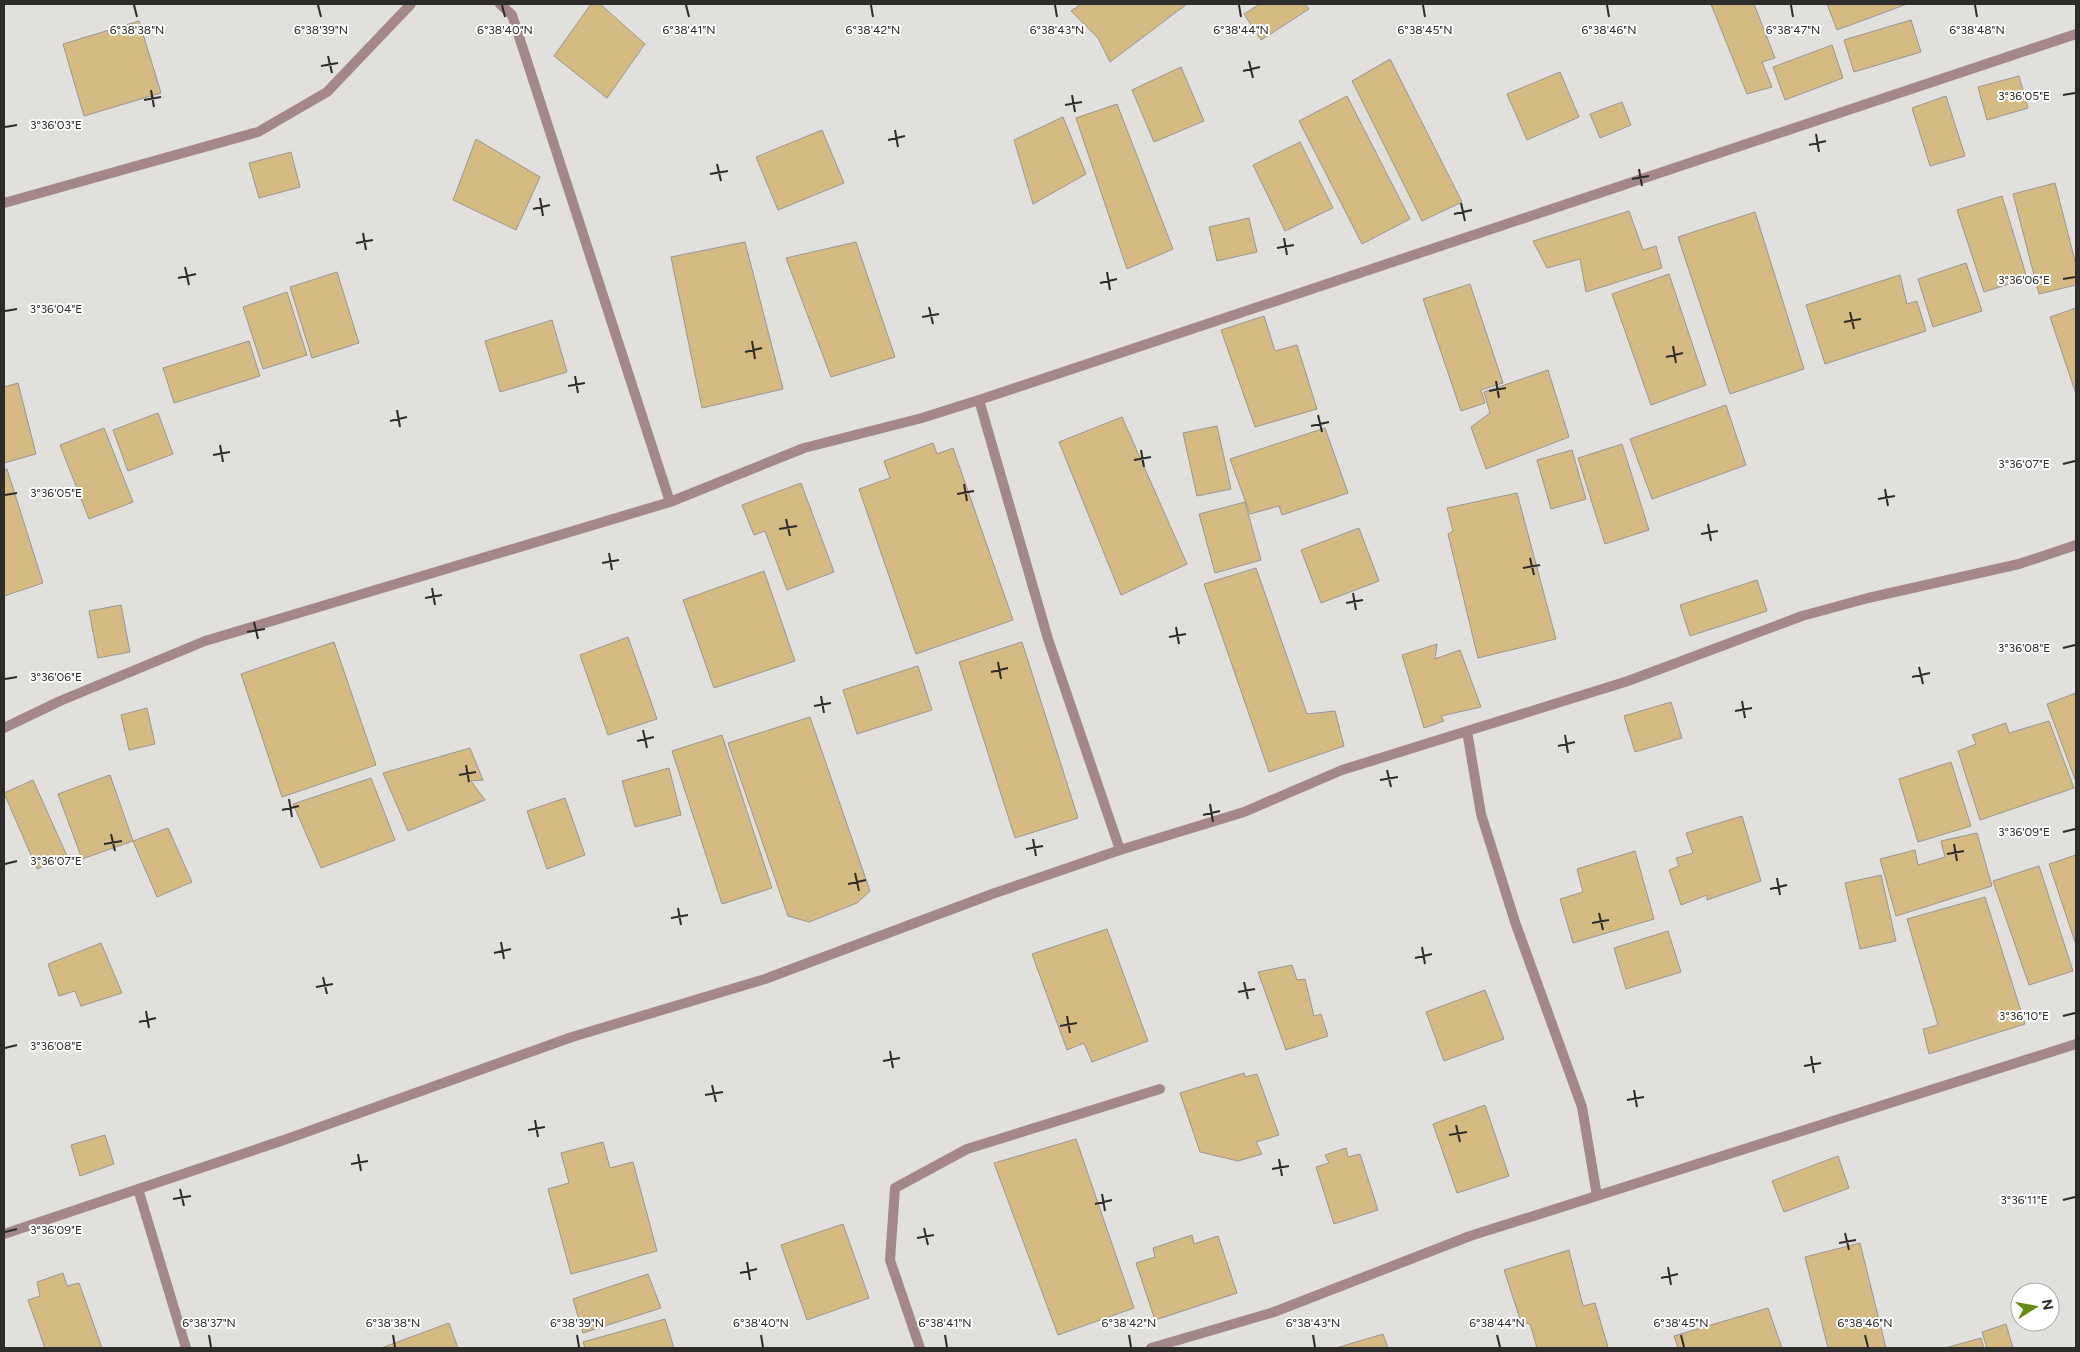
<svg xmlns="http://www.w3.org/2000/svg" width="2080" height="1352" viewBox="0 0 2080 1352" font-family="Figtree,sans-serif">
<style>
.building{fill:#d5ba82;stroke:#999794}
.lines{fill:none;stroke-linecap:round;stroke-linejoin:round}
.street{stroke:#a48788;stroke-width:10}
.ticks{fill:none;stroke:#2d2c2b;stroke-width:2}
.ticks-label{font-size:12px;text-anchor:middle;fill:#2d2c2b;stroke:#fff;stroke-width:4;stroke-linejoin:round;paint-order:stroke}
</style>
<rect width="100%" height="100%" fill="#e1e0dd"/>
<path class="building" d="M591,4h9l45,40 -38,54 -53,-42z
M1081,4h106l-77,58 -12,-24 -27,-27z
M1260,4h45l4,5 -48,31 -17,-26z
M1711,4h43l21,54 -13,4 10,25 -25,7z
M1827,4h80l-70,26z
M1911,20l10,32 -67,20 -10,-32z
M139,21l22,72 -77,23 -21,-72z
M1832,45l11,33 -58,22 -12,-33z
M1390,59l72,143 -40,19 -70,-140z
M1181,67l23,54 -50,21 -22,-52z
M1560,72l19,45 -52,23 -20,-46z
M2019,76l9,32 -41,12 -9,-33z
M1347,96l63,123 -48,25 -63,-123z
M1946,96l19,60 -35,10 -18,-58z
M1622,102l9,23 -31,13 -10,-24z
M1117,104l56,145 -46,20 -51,-151z
M1063,117l23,57 -53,30 -19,-64z
M822,130l22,53 -66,27 -22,-53z
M476,139l64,38 -24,53 -63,-30z
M1300,142l33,66 -48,23 -32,-66z
M291,152l9,35 -41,11 -10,-35z
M2055,183l21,82v20l-37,9 -26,-100z
M2002,196l25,82 -43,14 -27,-82z
M1629,211l14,39 13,-4 6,22 -76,24 -6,-33 -33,9 -14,-27z
M1755,212l49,157 -74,25 -52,-157z
M1249,218l8,34 -40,9 -8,-34z
M745,242l38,147 -81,19 -31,-151z
M856,242l39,115 -64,20 -45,-119z
M1966,263l16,48 -49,16 -15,-48z
M337,272l22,71 -47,15 -22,-71z
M1669,274l37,111 -55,20 -39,-111z
M1900,275l7,29 10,-3 9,30 -101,33 -19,-59z
M1470,284l33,99 -22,7 4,13 -24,8 -38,-112z
M287,292l20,63 -44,14 -20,-62z
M2076,308v86l-26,-77z
M1264,316l11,35 22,-6 20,64 -62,18 -34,-97z
M552,320l15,52 -67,20 -15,-51z
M249,341l11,35 -86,27 -11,-35z
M1548,370l21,67 -83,32 -15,-42 19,-14 -6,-21z
M18,383l18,71 -32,9v-76z
M1726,405l20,60 -94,34 -22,-60z
M158,413l15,41 -45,17 -15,-41z
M1122,417l65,147 -66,31 -62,-153z
M1217,426l14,63 -34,7 -14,-63z
M104,428l29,74 -44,17 -29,-74z
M1325,428l23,65 -66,22 -3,-9 -29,8 -20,-55z
M933,443l4,11 16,-6 60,172 -97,34 -57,-165 31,-11 -6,-17z
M1622,444l27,86 -44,14 -27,-86z
M1572,450l14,49 -35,10 -14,-49z
M7,469l36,114 -39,13v-126z
M801,483l33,89 -47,18 -22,-59 -11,4 -12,-30z
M1517,493l39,146 -78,19 -30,-124 5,-3 -6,-23z
M1245,502l16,58 -46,13 -16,-59z
M1359,528l20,53 -58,22 -20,-53z
M1256,568l51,146 28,-3 9,35 -75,26 -65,-188z
M764,571l31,90 -81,27 -31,-88z
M1757,580l10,31 -77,25 -10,-31z
M121,605l9,47 -32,6 -9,-47z
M628,637l29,82 -49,16 -28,-80z
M334,642l42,123 -94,32 -41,-123z
M1022,642l56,176 -63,20 -56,-176z
M1437,644l-2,15 25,-9 21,57 -40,9 3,5 -20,7 -22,-73z
M918,666l14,44 -75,24 -14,-44z
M2076,693v89l-29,-78z
M1671,702l11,36 -47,14 -11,-36z
M147,708l8,36 -26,6 -8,-35z
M810,717l60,174 -13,12 -48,19 -21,-6 -60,-173z
M2049,721l25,67 -94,32 -22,-69 18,-7 -4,-9 34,-12 3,10z
M722,735l50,153 -50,16 -50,-153z
M470,748l13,32 -12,1 14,19 -77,31 -25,-58z
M1951,762l20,64 -53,16 -19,-63z
M669,768l12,47 -46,12 -13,-46z
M110,775l23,66 -51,18 -24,-65z
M371,778l24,62 -74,28 -28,-64z
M33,780l34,76 -30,13 -33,-76z
M565,798l20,57 -38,14 -20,-58z
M1742,816l19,65 -54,19v-5l-26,10 -12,-35 10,-4 -3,-8 17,-5 -7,-20z
M168,828l24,54 -35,15 -24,-56z
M1977,833l15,53 -96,30 -16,-57 35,-9 3,15 27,-8 -4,-16z
M1635,851l19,68 -81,24 -13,-44 23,-7 -6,-23z
M2076,855v90l-27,-81z
M2039,866l34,105 -44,14 -36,-104z
M1881,875l15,66 -36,8 -15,-66z
M1985,897l40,127 -96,30 -6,-25 15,-4 -31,-106z
M1107,929l41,112 -56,21 -8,-19 -17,7 -35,-96z
M1668,931l13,41 -55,17 -12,-41z
M101,943l21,50 -41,13 -6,-15 -16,5 -11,-32z
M1292,965l5,15 8,-1 9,37 7,-2 7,22 -42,14 -28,-78z
M1485,990l19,49 -60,22 -18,-49z
M1244,1073l1,4 12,-3 22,61 -23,7 6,12 -24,7 -38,-9 -20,-59z
M1485,1105l24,71 -52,17 -24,-69z
M105,1135l9,29 -34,12 -9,-31z
M1076,1139l58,169 -76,27 -64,-172z
M603,1142l7,26 23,-6 24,89 -86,23 -23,-85 21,-6 -8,-30z
M1346,1148l2,9 12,-3 18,56 -44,14 -18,-57 13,-4 -4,-8z
M1838,1156l11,32 -65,24 -12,-31z
M843,1224l26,74 -62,22 -26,-75z
M1192,1235l2,9 24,-8 19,57 -82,27 -19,-57 19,-6 -2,-9z
M1860,1243l26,105h-58l-23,-91z
M1569,1250l14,56 12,-3 13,44 -4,1h-67l-7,-24 -9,-2 -17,-52z
M63,1273l4,13 12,-3 23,65h-57l-17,-48 12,-4 -3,-14z
M648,1274l13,34 -78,25 -10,-34z
M1768,1308l14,40h-104l-4,-12z
M665,1319l9,29h-89l-2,-6z
M449,1323l9,25h-77z
M2006,1324l7,24h-26l-5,-16z
M1383,1334l5,14h-52z
M1981,1338l3,10h-39z"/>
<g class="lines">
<path class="street" d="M500,4l12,11 158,487
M4,203l254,-71 69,-40 84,-88
M979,400l69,239 72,211
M4,728l56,-27 145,-60 465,-139 134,-54 118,-30 57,-18 1097,-366
M1467,731l14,83 34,108 67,185 15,89
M138,1189l48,159
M4,1234l280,-94 288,-103 193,-58 230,-86 125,-43 124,-38 98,-42 286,-89 174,-65 66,-18 151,-34 57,-19
M920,1348l-30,-88 5,-72 72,-39 193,-60
M1151,1348l123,-36 196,-76 606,-192"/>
</g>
<path class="ticks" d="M134,5l3,12M318,5l3,12M502,5l3,12M686,5l3,12M871,5l2,12M1055,5l2,12M1239,5l2,12M1423,5l2,12M1607,5l2,12M1791,5l2,12M1975,5l2,12M328,56l4,17M1249,61l4,17M321,66l17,-3M1243,71l17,-4M151,90l3,17M1072,95l3,17M2063,95l12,-2M144,100l17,-3M1065,105l17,-3M5,127l12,-2M895,130l3,17M1816,134l3,18M888,140l17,-4M1809,145l17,-4M717,164l4,17M1639,169l3,17M710,174l18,-3M1632,179l17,-3M540,198l3,18M1461,203l4,18M533,209l17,-4M1454,214l18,-4M363,233l3,17M1284,238l3,17M356,243l17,-3M1277,248l17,-3M185,267l4,18M1107,272l3,18M178,278l18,-4M2063,279l12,-2M1100,283l17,-4M929,307l4,17M5,311l12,-2M1850,312l4,17M922,317l17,-3M1844,322l17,-3M752,341l3,18M1673,346l3,17M745,352l17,-4M1666,357l17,-4M575,376l3,17M1496,381l3,17M568,386l17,-3M1489,391l17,-3M397,410l3,17M1318,415l4,17M390,421l17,-4M1311,426l18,-4M220,445l3,17M1141,450l3,17M213,455l17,-3M1134,460l17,-3M2063,464l12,-3M964,484l3,17M1885,489l3,17M957,494l17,-3M5,495l12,-2M1878,499l17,-3M786,519l4,17M1708,524l3,17M779,529l18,-3M1701,534l17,-3M609,553l3,17M1530,558l4,17M602,563l17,-3M1523,568l17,-3M432,588l3,17M1353,593l3,17M425,598l17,-3M1346,603l17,-3M254,622l4,17M1176,627l3,17M247,632l18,-3M1169,637l17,-3M2063,648l12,-3M998,662l3,17M1919,667l4,17M991,672l17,-4M1912,677l18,-4M5,679l12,-2M821,696l3,17M1742,701l3,17M814,706l17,-3M1735,711l17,-3M643,730l4,18M1565,735l3,18M637,741l17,-4M1558,746l17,-4M466,765l3,17M1387,770l4,17M459,775l17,-3M1380,780l18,-3M289,799l3,18M1210,804l3,18M282,810l17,-4M1203,815l17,-4M2063,832l12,-3M111,834l4,17M1033,839l3,17M104,844l18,-3M1954,844l3,17M1026,849l17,-3M1947,854l17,-3M5,864l12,-3M855,873l4,18M1777,878l3,17M848,884l18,-4M1770,889l17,-4M678,908l3,17M1599,913l4,17M671,918l17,-3M1592,923l17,-3M501,942l3,17M1422,947l3,17M494,953l17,-4M1415,958l17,-4M323,977l4,17M1244,982l4,17M316,987l17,-3M1238,992l17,-3M146,1011l3,17M1067,1016l3,17M2063,1016l12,-3M139,1022l17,-4M1060,1026l17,-3M5,1048l12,-3M890,1051l3,17M1811,1056l3,17M883,1061l17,-3M1804,1066l17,-3M712,1085l4,17M1634,1090l3,17M705,1095l18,-3M1627,1100l17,-3M535,1120l3,17M1456,1125l4,17M528,1130l17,-3M1449,1135l18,-3M358,1154l3,17M1279,1159l3,17M351,1164l17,-3M1272,1169l17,-3M180,1189l4,17M1102,1194l3,17M173,1199l18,-3M2063,1200l12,-3M1095,1204l17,-4M924,1228l4,17M5,1232l12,-3M1845,1233l4,17M917,1238l17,-3M1839,1243l17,-3M747,1262l3,18M1668,1267l3,18M740,1273l17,-4M1661,1278l17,-4M209,1335l2,12M393,1335l2,12M577,1335l2,12M761,1335l2,12M945,1335l2,12M1129,1335l2,12M1313,1335l2,12M1497,1335l3,12M1681,1335l3,12M1865,1335l3,12"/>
<g class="ticks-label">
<text x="137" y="34">6°38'38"N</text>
<text x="321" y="34">6°38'39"N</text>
<text x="505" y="34">6°38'40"N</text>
<text x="689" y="34">6°38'41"N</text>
<text x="873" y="34">6°38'42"N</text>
<text x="1057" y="34">6°38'43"N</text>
<text x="1241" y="34">6°38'44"N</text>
<text x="1425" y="34">6°38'45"N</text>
<text x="1609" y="34">6°38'46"N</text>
<text x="1793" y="34">6°38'47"N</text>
<text x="1977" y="34">6°38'48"N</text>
<text x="2024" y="100">3°36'05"E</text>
<text x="56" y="129">3°36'03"E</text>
<text x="2024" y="284">3°36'06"E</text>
<text x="56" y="313">3°36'04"E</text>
<text x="2024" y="468">3°36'07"E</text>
<text x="56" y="497">3°36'05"E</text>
<text x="2024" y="652">3°36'08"E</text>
<text x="56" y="681">3°36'06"E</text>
<text x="2024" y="836">3°36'09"E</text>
<text x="56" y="865">3°36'07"E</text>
<text x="2024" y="1020">3°36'10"E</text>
<text x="56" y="1050">3°36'08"E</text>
<text x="2024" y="1204">3°36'11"E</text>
<text x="56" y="1234">3°36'09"E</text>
<text x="209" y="1327">6°38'37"N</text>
<text x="393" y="1327">6°38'38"N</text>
<text x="577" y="1327">6°38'39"N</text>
<text x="761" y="1327">6°38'40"N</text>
<text x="945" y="1327">6°38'41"N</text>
<text x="1129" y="1327">6°38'42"N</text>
<text x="1313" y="1327">6°38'43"N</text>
<text x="1497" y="1327">6°38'44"N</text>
<text x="1681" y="1327">6°38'45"N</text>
<text x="1865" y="1327">6°38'46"N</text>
</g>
<rect width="2080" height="1352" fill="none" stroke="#2d2c2b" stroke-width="10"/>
<g transform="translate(2035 1307) rotate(79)"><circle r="24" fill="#ffffff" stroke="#ababaa"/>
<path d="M0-4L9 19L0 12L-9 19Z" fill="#658b14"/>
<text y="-8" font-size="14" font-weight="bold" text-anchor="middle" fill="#2d2c2b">N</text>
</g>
</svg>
